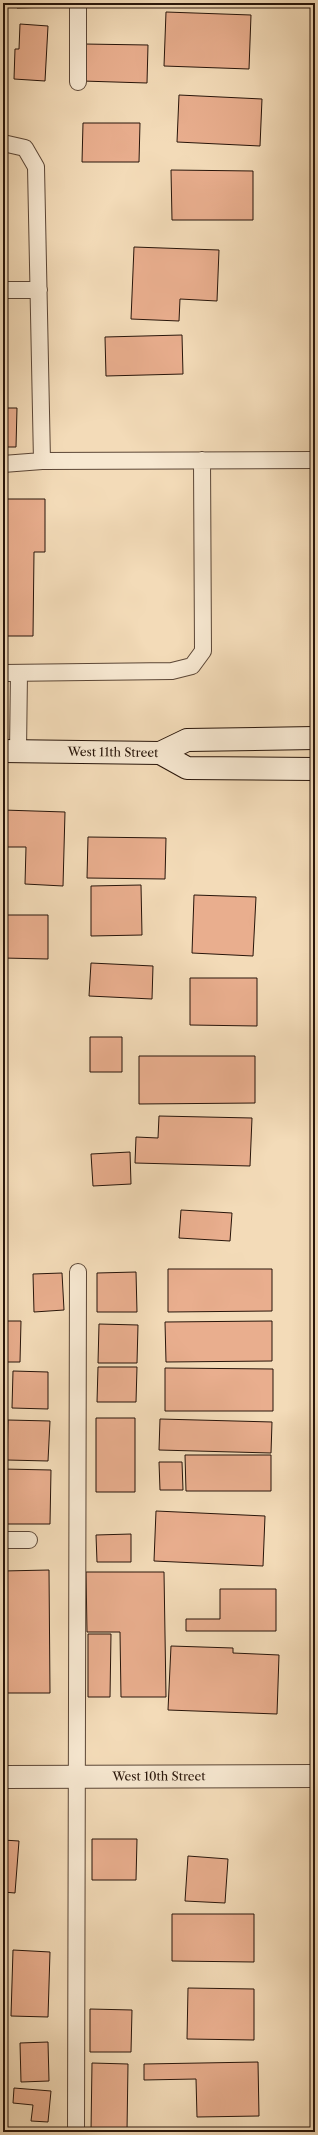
<svg xmlns="http://www.w3.org/2000/svg" width="318" height="2135" viewBox="0 0 318 2135" font-family="'Libre Caslon Text',serif">
<style>
.building{fill:#e9ae8e;stroke:#28150a}
.lines{fill:none;stroke-linecap:round;stroke-linejoin:round}
.lane-casing{stroke:#5b4636;stroke-width:18}
.street-casing{stroke:#5b4636;stroke-width:24}
.secondary-casing{stroke:#28150a;stroke-width:24}
.lane{stroke:#f7e8d1;stroke-width:16}
.street{stroke:#f7e8d1;stroke-width:22}
.secondary{stroke:#f7e8d1;stroke-width:22}
.labels{text-anchor:middle;stroke-width:4;stroke-linejoin:round;paint-order:stroke}
.street-label{font-size:12px;fill:#28150a;stroke:#f7e8d1}
</style>
<rect width="100%" height="100%" fill="#f3dbb8"/>
<filter id="stains"><feTurbulence type="fractalNoise" baseFrequency=".005" numOctaves="4"/><feColorMatrix values="0 0 0 0 .2 0 0 0 0 .09 0 0 0 0 .02 0 0 0 .5 -.17"/></filter>
<radialGradient id="worn" r=".72"><stop offset=".6" stop-color="#630" stop-opacity="0"/><stop offset="1" stop-color="#630" stop-opacity=".3"/></radialGradient>
<path class="building" d="M17,3h34v4l-34,1z
M166,12l85,3 -2,54 -85,-3z
M20,24l28,2 -3,55 -31,-2 1,-30h4z
M84,44l64,1 -1,38 -65,-2z
M179,95l83,4 -2,47 -83,-4z
M83,123h57l-1,39h-57z
M171,170l82,1v49h-81z
M134,247l85,3 -2,51 -37,-2 -1,22 -48,-2z
M182,335l1,39 -77,2 -1,-39z
M3,408h14l-1,39h-13z
M3,499h42v53h-11l-1,84h-30z
M3,810l62,2 -2,74 -38,-2 1,-37h-23z
M88,837l78,1 -1,41 -78,-1z
M141,885l1,50 -51,1v-50z
M194,895l62,2 -3,59 -61,-3z
M3,915h45v44l-45,-1z
M91,963l62,3 -1,33 -63,-3z
M190,978h67v48l-67,-1z
M90,1037h32v35h-32z
M139,1056h116v47l-116,1z
M159,1116l93,2 -2,48 -115,-3 1,-26 22,1z
M130,1152l1,32 -38,2 -2,-32z
M181,1210l51,3 -2,28 -51,-3z
M168,1269h104v42l-104,1z
M136,1272l1,40h-40v-39z
M62,1273l2,37 -30,2 -1,-38z
M3,1321h18l-1,41h-17z
M272,1321v40l-106,1 -1,-40z
M99,1324l39,1 -1,38h-39z
M98,1367h39l-1,35h-39z
M165,1368l108,1v42h-108z
M13,1371l35,1v37l-36,-1z
M96,1418h39v74h-39z
M160,1419l112,3 -1,31 -112,-3z
M8,1420l42,1 -2,40 -41,-1z
M185,1455h86v36h-85z
M159,1462h23l1,28h-23z
M3,1469l48,1 -1,54h-47z
M156,1511l109,5 -2,50 -109,-5z
M131,1534v28h-34l-1,-27z
M49,1570l1,123h-47v-122z
M86,1572h78l2,125h-45l-1,-65h-33z
M220,1589h56v42h-90v-12h34z
M88,1634h23l-1,63h-22z
M171,1646l62,2v5l46,2 -2,59 -109,-4z
M92,1839h45l-1,41h-44z
M3,1840l16,1 -4,52 -12,-1z
M188,1856l40,3 -3,44 -40,-2z
M172,1914h82v48l-82,-1z
M13,1950l37,2 -2,65 -37,-1z
M188,1988l66,1v51l-67,-1z
M90,2009l42,1 -1,42h-41z
M48,2042l1,39 -28,1 -1,-39z
M258,2062l1,54 -62,1 -1,-38 -52,1v-16z
M92,2063l36,1 -1,67h-36z
M14,2088l37,3 -3,31 -17,-1 2,-16 -20,-2z"/>
<g class="lines">
<defs>
<path id="lane" d="M78,3v79
M3,143l22,5 11,19 6,294
M3,290h36
M3,464l39,-3 273,-1
M3,673l169,-2 20,-5 11,-15 -1,-191
M18,751l1,-78
M3,1540h26
M76,2132l2,-860"/>
<g id="street">
<path id="s1" d="M3,1777l312,-1"/>
</g>
<g id="secondary">
<path id="s2" d="M3,751l157,2 27,15 128,1"/>
<path d="M160,753l27,-13 128,-2"/>
</g>
</defs>
<use href="#lane" class="lane-casing"/>
<use href="#street" class="street-casing"/>
<use href="#secondary" class="secondary-casing"/>
<use href="#lane" class="lane"/>
<use href="#street" class="street"/>
<use href="#secondary" class="secondary"/>
</g>
<g class="labels">
<g class="street-label">
<text dy="4" stroke="none"><textPath href="#s2" startOffset="110">West 11th Street</textPath></text>
<text dy="4" stroke="none"><textPath href="#s1" startOffset="156">West 10th Street</textPath></text>
</g>
</g>
<rect width="318" height="2135" fill="none" stroke="#f3dbb8" stroke-width="16"/>
<rect x="4" y="4" width="310" height="2127" fill="none" stroke="#28150a" stroke-width="2"/>
<rect x="8" y="8" width="302" height="2119" fill="none" stroke="#28150a"/>
<rect width="100%" height="100%" filter="url(#stains)"/>
<rect width="100%" height="100%" fill="url(#worn)"/>
</svg>
